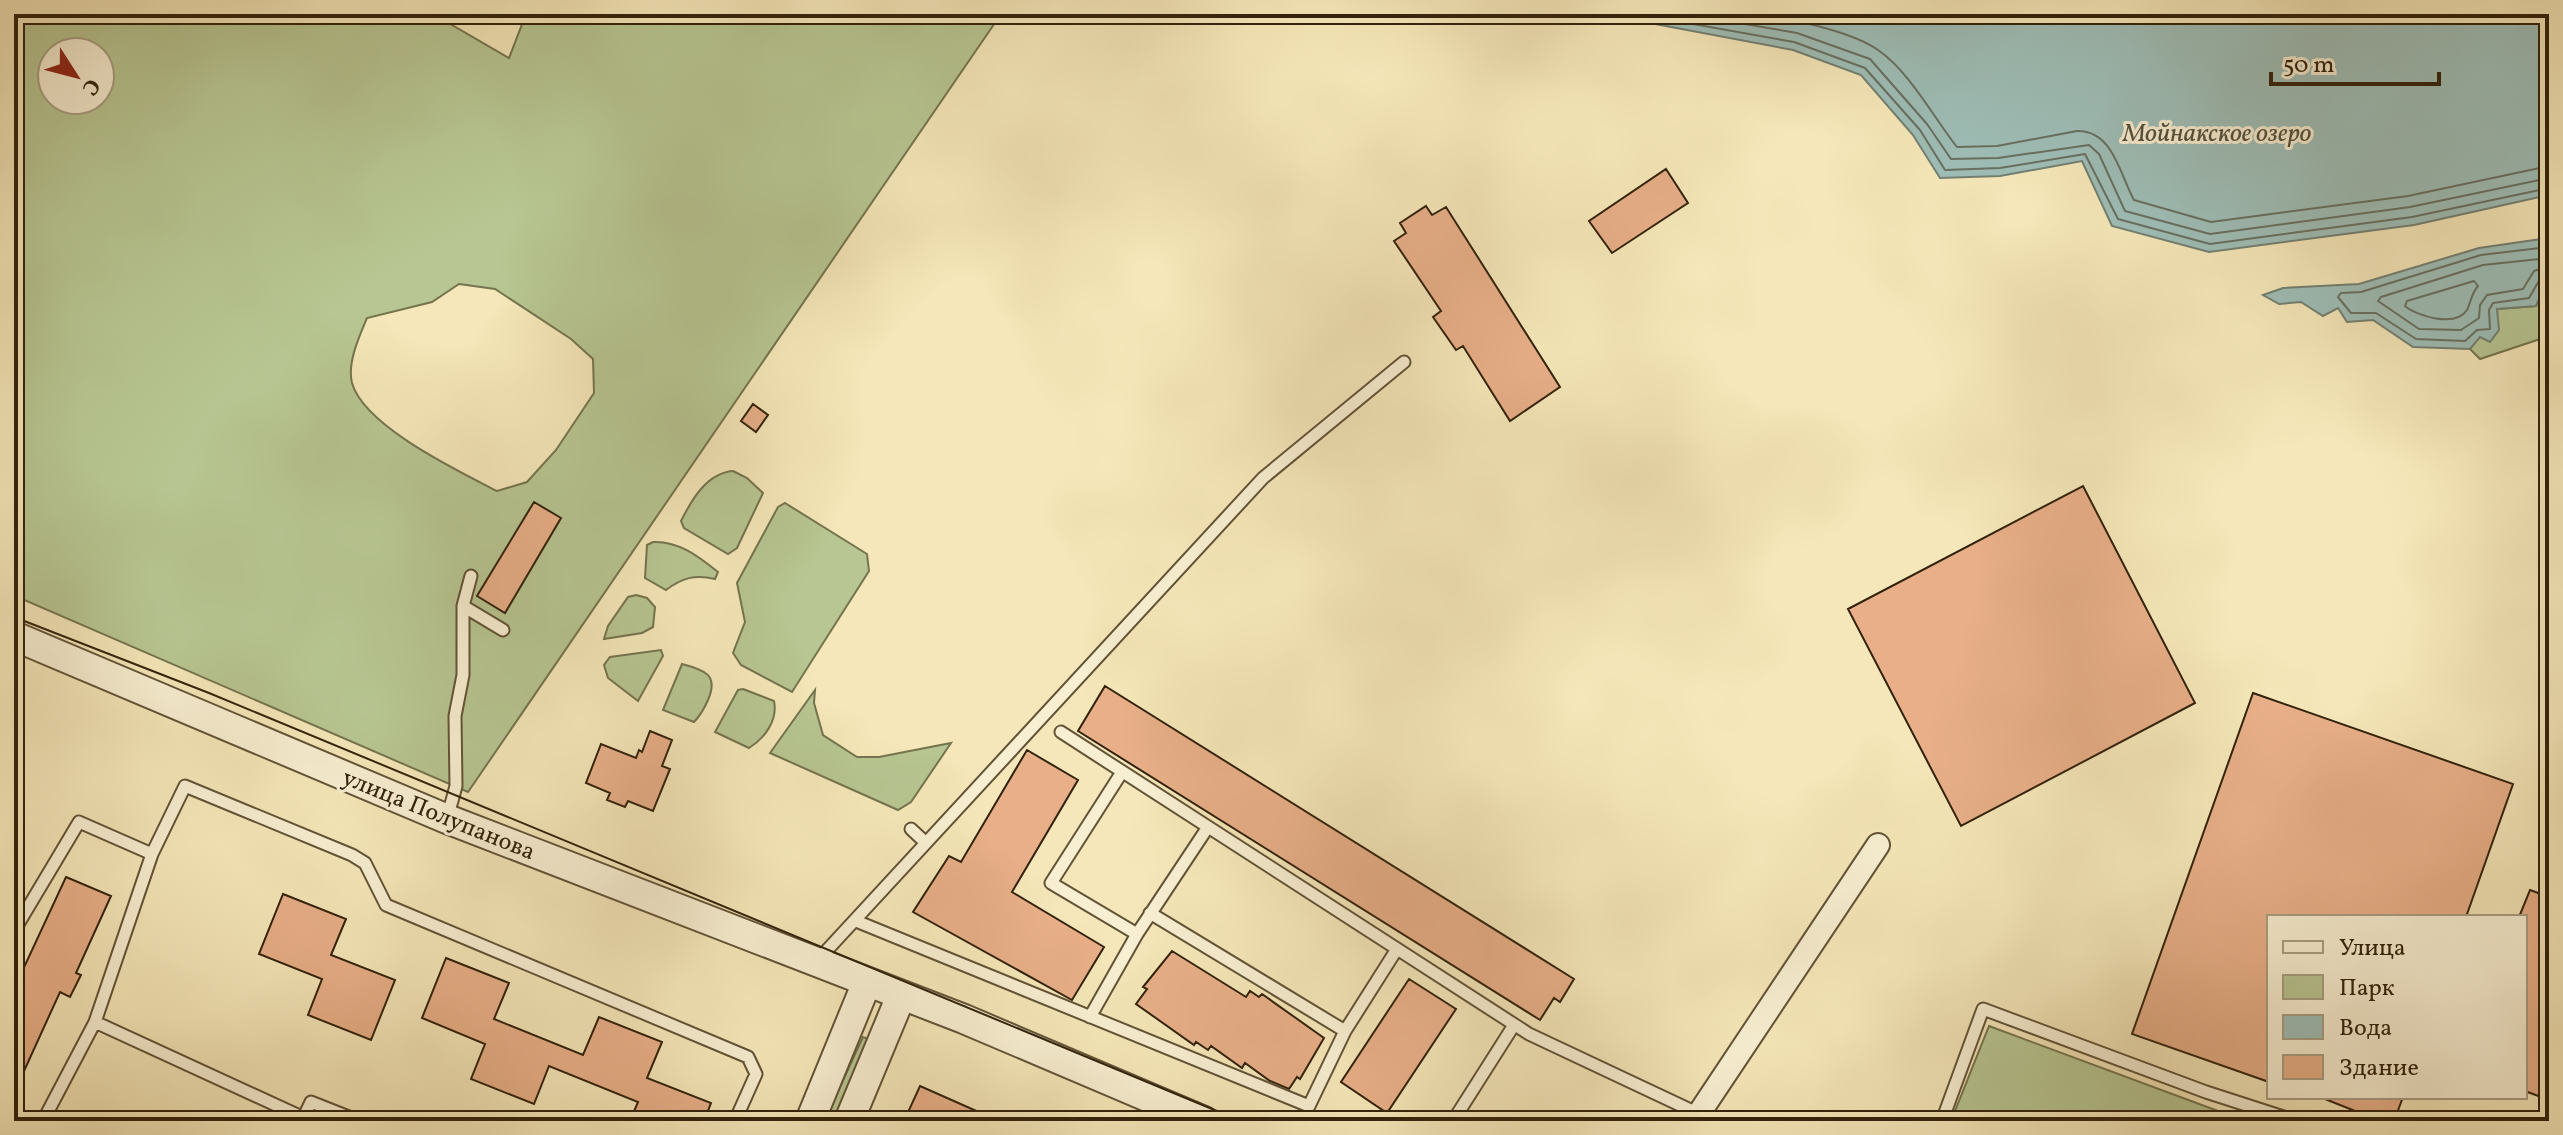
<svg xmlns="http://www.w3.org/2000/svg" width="2563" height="1135" viewBox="0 0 2563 1135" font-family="Vollkorn,serif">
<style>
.green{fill:#b7c692;stroke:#74744e;stroke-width:2;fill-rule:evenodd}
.water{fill:#9ebeb7;stroke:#728072;stroke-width:2}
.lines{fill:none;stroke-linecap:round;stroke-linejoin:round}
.shore{stroke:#687061;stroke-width:2}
.building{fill:#e8af88;stroke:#31220b;stroke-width:2}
.service-casing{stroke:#625336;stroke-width:15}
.minor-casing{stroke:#625336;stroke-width:26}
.tertiary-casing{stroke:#625336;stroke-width:32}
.service{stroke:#f8efd2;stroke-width:11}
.minor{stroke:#f8efd2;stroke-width:22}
.tertiary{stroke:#f8efd2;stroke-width:28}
.tram{stroke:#31220b;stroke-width:2}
.labels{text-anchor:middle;stroke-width:6;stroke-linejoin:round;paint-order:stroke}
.street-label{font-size:24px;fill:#31220b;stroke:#f8efd2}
.water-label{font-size:26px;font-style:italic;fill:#52513f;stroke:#f8efd2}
</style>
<rect width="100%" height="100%" fill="#f5e7b9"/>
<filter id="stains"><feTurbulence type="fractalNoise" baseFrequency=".0025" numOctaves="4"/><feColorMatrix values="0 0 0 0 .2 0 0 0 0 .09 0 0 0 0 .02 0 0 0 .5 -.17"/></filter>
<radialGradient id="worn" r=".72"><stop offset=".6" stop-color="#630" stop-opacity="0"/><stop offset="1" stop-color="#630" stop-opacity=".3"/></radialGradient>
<path class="green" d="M14,14h419l76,44 17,-44h475l-533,778 -453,-196 8,-40 -9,-38zM52,52h48v48h-48zM459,284l36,5 76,50 22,20 1,34 -38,57 -29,32 -30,9c-39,-20 -133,-65 -145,-108 -5,-20 7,-46 15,-65l65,-16z
M2549,276v60l-69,23 -10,-10 27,-40 39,-3z
M733,471l14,7 16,15 -26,55 -9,6 -44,-26 -3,-7c11,-22 26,-48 52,-50z
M785,503l82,51 2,17 -77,121 -51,-27 -8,-12 12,-31 -8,-39 41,-76z
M653,542c26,-1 45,14 65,30l-3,7c-20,-5 -33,-1 -49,11l-21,-12 2,-33z
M636,595l11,3 8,9 -2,20 -11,6 -38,6 4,-13 20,-29z
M661,650l2,6 -25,45 -30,-23 -4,-13 6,-8z
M682,664c23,6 37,11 26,36 -4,9 -7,15 -14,22l-31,-12z
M743,689l31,12c4,19 -9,37 -25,47l-34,-16 23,-42z
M815,690l-1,13 9,32 34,22h22l72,-14 -40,59 -13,8 -128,-57z
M1989,1026l256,95h-294z
M863,1037l5,2 -29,82h-15z"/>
<path class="water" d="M1602,14h947v181l-135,30 -205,27 -97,-26 -30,-65 -82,15 -60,2 -27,-43 -52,-60 -68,-25z
M2541,239l8,1v36l-13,30 -39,3 2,21 -9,12 -10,-5 -10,12 -57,-2 -40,-27 -26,2 -9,-14 -15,8 -22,-14 -22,2 -16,-9 20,-7 76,-4 120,-36z"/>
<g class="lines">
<path class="shore" d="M1637,14l157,28 71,26 55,62 25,40 55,-2 85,-14 33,65 92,25 202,-27 137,-29
M1686,14l111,19 73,26 57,65 24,35 47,-1 91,-13 10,9 26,57 85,23 200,-27 139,-29
M1759,14c32,5 92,17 119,36 31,21 56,68 79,97l40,-1 80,-15c36,-1 43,44 57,69l77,22 197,-26 141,-30
M2549,247l-68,8 -120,37 -20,1 -3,4 13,16h25l40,26 49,2 12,-11 13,-1 -1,-19 4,-7 36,-5 11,-19 9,-3
M2549,258l-66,7 -102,32 -3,4 41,28 42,1 18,-12 1,-13 7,-10 36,-6 11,-18 15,-5
M2474,281l4,5c-7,8 -7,16 -11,24 -12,18 -50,6 -62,-4l2,-5z"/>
</g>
<path class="building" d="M1666,169l22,34 -76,50 -23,-32z
M1426,206l6,9 14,-8 114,180 -50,34 -47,-75 -7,4 -23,-33 8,-6 -47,-70 12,-8 -6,-10z
M753,404l15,11 -12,17 -15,-11z
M2083,486l112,217 -234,123 -113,-217z
M534,502l27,16 -56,95 -28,-17z
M1105,686l469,293 -14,23 -6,-4 -14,22 -462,-289z
M2253,693l260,91 -47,133h-197v165l-137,-48z
M650,731l22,9 -10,26 8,3 -17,42 -25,-10 -3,6 -18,-7 3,-7 -24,-10 15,-39 35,14 3,-8 3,2z
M1027,750l51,30 -66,112 92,55 -32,53 -159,-88 36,-56 12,6z
M66,877l45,19 -35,77 5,2 -11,22 -10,-5 -46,101v-120l6,3z
M2530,890l19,7v203l-24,-9v-174h-6z
M283,894l63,25 -15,36 64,25 -24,60 -63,-25 14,-36 -63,-25z
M1172,951l74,46 4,-6 9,6 3,-3 62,44 -24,41 -3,-2 -8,12 -19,-8 -25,-18 -3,5 -31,-22 -3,4 -12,-8 -2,3 -58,-41 11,-15 -4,-2z
M446,958l63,25 -15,36 89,36 16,-38 63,25 -15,36 64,25 -7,18h-74l8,-19 -89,-36 -15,38 -63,-25 14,-35 -63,-26z
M1409,979l47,30 -69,104 -46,-31z
M920,1086l79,35h-95z
M2320,1097h83l-9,24h-14z"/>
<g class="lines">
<defs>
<path id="service" d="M471,576l-8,30 40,24
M1061,732l468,302 170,80
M1122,772l-71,111 86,51 71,-107
M447,819l9,-33 -1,-70 8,-41v-69
M911,829l15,14
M1150,913l195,118 52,-82
M856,921l453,185 36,-75
M14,931l65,-109 73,32
M817,961l446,-483 141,-116
M1090,1017l47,-83
M95,1022l57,-168 33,-68 167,69 13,8 21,42 362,152 8,17 -21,47
M43,1121l52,-99 209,96
M302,1121l9,-19 48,19
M1453,1121l61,-96
M1942,1121l41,-112 223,83 90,29"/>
<path id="minor" d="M1694,1121l184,-276"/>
<path id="tertiary" d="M14,636l433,183 517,200 240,102
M810,1121l57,-139
M849,1121l52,-125"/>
</defs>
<use href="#service" class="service-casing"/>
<use href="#minor" class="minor-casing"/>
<use href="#tertiary" class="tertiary-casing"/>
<use href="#service" class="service"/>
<use href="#minor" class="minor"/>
<use href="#tertiary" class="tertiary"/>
<path class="tram" d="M14,617l195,76 1032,428"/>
</g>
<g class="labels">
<g class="street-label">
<text transform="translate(439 814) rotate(22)" y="8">улица Полупанова</text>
</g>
<g class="water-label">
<text x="2217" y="141">Мойнакское озеро</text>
</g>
</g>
<rect width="2563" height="1135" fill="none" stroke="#f5e7b9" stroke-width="48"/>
<rect x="16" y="16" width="2531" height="1103" fill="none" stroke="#31220b" stroke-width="4"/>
<rect x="24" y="24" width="2515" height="1087" fill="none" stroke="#31220b" stroke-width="2"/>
<rect x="2267" y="915" width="260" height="184" fill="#f8efd2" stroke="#a89d82" stroke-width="2"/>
<rect x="2283" y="941" width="40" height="12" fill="#f8efd2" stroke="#a89d82" stroke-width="2"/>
<text x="2339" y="955" font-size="24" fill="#31220b">Улица</text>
<rect x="2283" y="975" width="40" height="24" fill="#b7c692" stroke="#a89d82" stroke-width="2"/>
<text x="2339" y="995" font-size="24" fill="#31220b">Парк</text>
<rect x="2283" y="1015" width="40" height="24" fill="#9ebeb7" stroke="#a89d82" stroke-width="2"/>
<text x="2339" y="1035" font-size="24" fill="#31220b">Вода</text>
<rect x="2283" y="1055" width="40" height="24" fill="#e8af88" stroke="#a89d82" stroke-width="2"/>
<text x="2339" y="1075" font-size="24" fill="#31220b">Здание</text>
<g transform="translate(76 76) rotate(126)"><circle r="38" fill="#f8efd2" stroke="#a89d82" stroke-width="2"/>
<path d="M0-6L14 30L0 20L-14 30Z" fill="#8f2418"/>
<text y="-12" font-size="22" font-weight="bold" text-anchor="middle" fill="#31220b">С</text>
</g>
<path d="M2271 72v12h168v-12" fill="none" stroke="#31220b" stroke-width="4"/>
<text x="2283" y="72" font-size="24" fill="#31220b" stroke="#f8efd2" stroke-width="6" paint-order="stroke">50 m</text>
<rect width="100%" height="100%" filter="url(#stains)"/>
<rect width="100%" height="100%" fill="url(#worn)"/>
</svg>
